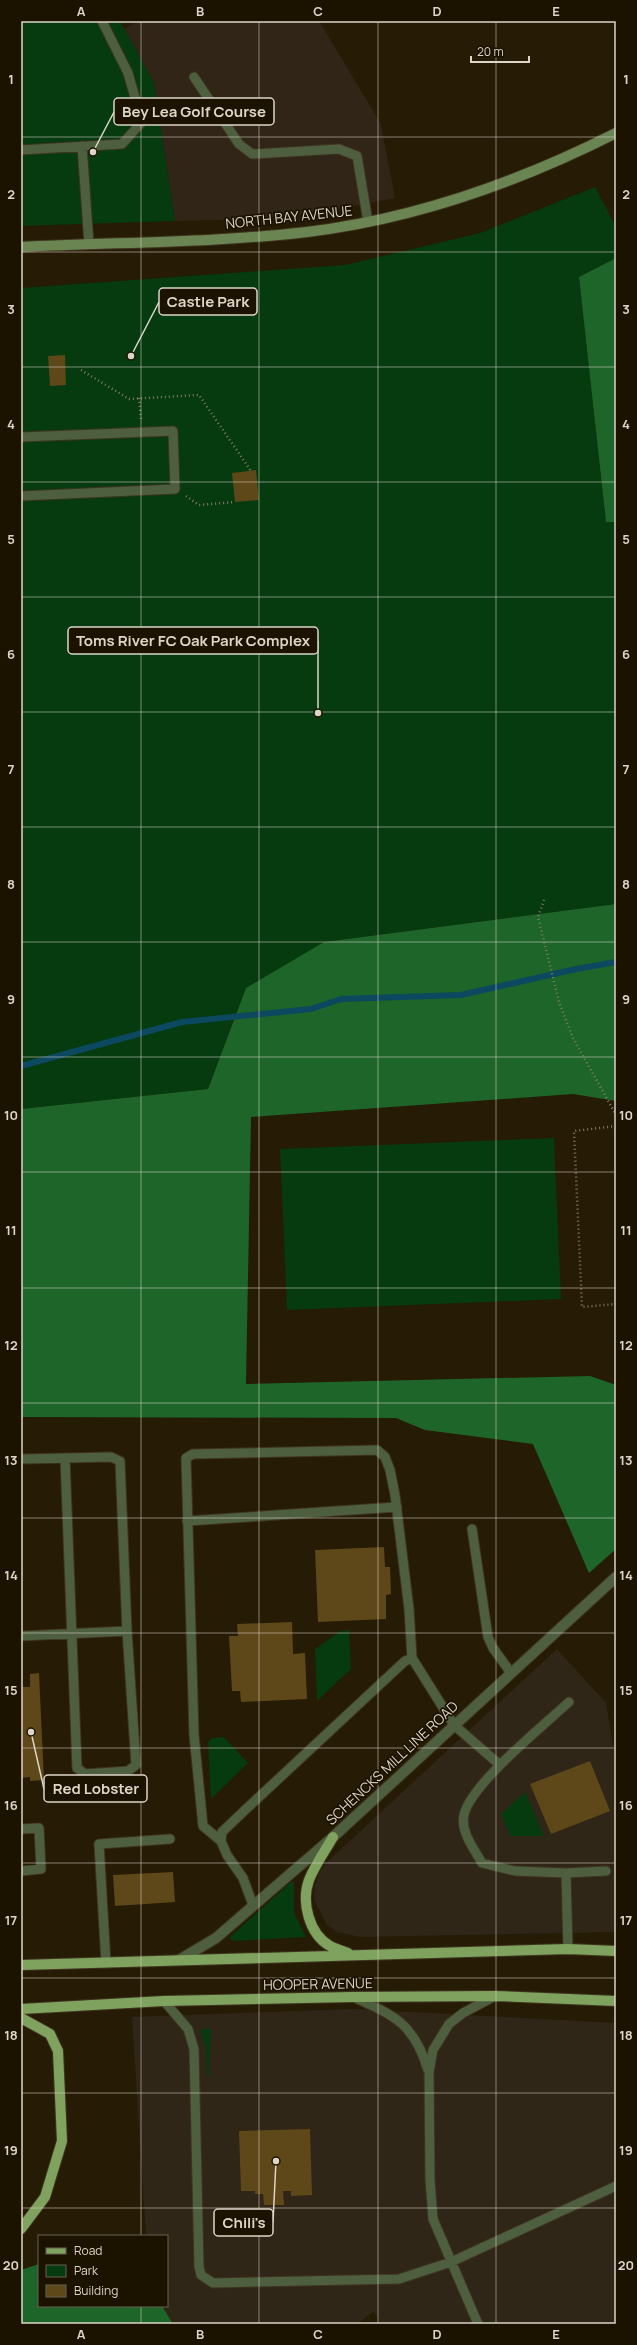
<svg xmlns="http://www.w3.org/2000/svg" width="637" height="2345" viewBox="0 0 637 2345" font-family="Manrope,sans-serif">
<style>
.commercial{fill:#302618}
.education{fill:#312518}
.green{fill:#063a0f}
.forest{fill:#1d6528}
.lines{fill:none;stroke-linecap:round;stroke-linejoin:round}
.stream{stroke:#0c4860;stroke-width:6}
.building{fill:#5e4718}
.lane-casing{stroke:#3f3520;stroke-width:11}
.street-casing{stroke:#3f3520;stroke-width:12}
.secondary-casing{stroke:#3f3520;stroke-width:12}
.primary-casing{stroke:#3f3520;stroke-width:12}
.path{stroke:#837a69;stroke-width:2.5;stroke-dasharray:1 3;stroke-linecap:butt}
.lane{stroke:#4e5f40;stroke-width:9}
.street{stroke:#4e5f40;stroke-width:10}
.secondary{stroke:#6a8552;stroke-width:10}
.primary{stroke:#7fa25f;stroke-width:10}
.grid{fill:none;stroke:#dcd5c8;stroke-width:1;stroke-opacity:0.55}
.labels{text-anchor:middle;stroke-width:3.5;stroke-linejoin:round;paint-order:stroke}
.street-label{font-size:14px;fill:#dcd5c8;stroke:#1c1200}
.leader{fill:none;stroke:#dcd5c8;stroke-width:1.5}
.callout-dot{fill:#dcd5c8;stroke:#1c1200;stroke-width:1.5}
.callout{fill:#1c1200;stroke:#dcd5c8;stroke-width:1.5}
.callout-label{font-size:15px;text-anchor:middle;font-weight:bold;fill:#dcd5c8}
.neatline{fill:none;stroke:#dcd5c8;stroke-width:1.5}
.grid-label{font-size:13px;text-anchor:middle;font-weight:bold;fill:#dcd5c8}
</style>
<rect width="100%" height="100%" fill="#261b05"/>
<path class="commercial" d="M557,1649l49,54 10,61v168l-256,5 -23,-5 -11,-8 -12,-25 1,-13 4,-13 8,-11z
M354,2009l262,14v301h-236l-6,-13 -17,13h-184l-11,-18h5v-70h-21l-14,-219z"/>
<path class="education" d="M139,21h180l62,103 14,74 -68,13 -76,8 -76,2 -21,-138 -30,-54z"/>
<path class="green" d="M21,21h99l34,62 21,138 -154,5z
M595,187l21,40v31l-37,19 27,245h10v382l-292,38 -78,46 -38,101 -187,20v-821l324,-23 135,-32z
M554,1138l7,161 -274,11 -7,-161z
M349,1629l2,40 -34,32 -2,-52 27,-19 2,2z
M224,1737l24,26 -37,36 -3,-57 4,-4z
M525,1792l19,44h-34l-9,-22z
M291,1882h3v31l12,24 -74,4 -2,-4z
M203,2029h8l-2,45 -2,3 -1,-30 -6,-16z"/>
<path class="forest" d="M616,258v264h-10l-27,-245z
M616,904v197l-43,-7 -322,23 -5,267 344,-8 26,9v164l-27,24 -56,-129 -108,-14 -29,-12 -375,-1v-308l187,-20 38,-101 78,-46z
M39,2264v42h123l11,18h-152v-54z"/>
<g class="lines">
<path class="stream" d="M21,1066l161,-44 129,-13 30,-10 120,-4 115,-26 40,-7"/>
</g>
<path class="building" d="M65,355l1,30 -16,1 -2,-30z
M256,470l3,30 -24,2 -3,-29z
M384,1547l1,20h5l1,27 -5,1v24l-68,3 -3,-72z
M292,1622l1,32 12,-1 2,46 -66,3 -1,-11h-8l-3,-55h9l-1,-12z
M39,1673l5,107 -14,1v-4l-9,1v-91h9v-13z
M590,1761l20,50 -59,23 -21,-50z
M173,1872l2,30 -60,4 -2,-31z
M310,2129l2,66 -21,1v-5h-8l1,14h-20l-1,-11h-8v-3h-14l-2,-60z"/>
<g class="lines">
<defs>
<path id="lane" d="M194,77l45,67 13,10 87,-5 18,7 11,66
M82,146l7,98
M21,150l101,-6 20,-22 -14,-49 -26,-52
M21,437l152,-6 2,58 -154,7
M65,1458l12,310 8,6 43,-3 8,-6 -9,-134
M21,1459l90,-2 9,4 7,170 -106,5
M187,1521l210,-14
M472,1529l16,108 5,11 18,25
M569,1702c-24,22 -99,83 -105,113 -4,16 10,34 18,48l33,8 51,2 40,-2
M21,1829l18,-1 2,41 -20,2
M221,1841l1,-9 22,-21 161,-150 7,-3 42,67 46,40
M566,1873l2,76
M253,1905l-10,-27 -16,-23 -6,-14 -18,-15 -9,-91 -8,-277 7,-4 184,-4 8,7 5,13 5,25 14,114 3,49
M106,1963l-7,-119 71,-5
M353,1997c43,19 61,27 75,73
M164,2001l24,28 6,20 5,218 2,8 12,8 186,-4 52,-17 165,-76
M478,2324l-45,-105 -3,-39 -1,-108 4,-22 16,-26 14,-11 32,-17"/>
<path id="street" d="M179,1960l37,-22 117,-101 283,-260"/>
<path id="secondary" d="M21,247c95,-5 191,-4 286,-15 108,-13 212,-50 309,-99"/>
<path id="primary" d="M333,1837c-8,14 -18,28 -24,43 -8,22 0,54 21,66 6,3 12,5 18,7
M21,1965l547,-16 48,2
M21,2009l143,-8 189,-4 142,-1 121,5
M21,2018l29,16 8,17 4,90 -17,56 -24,32"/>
</defs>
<use href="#lane" class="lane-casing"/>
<use href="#street" class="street-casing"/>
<use href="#secondary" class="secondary-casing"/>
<use href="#primary" class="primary-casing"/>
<path class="path" d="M81,370l48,29 70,-4 52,76
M139,398l2,21
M186,496l13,9 36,-3
M544,900l-6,17 21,85 14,36 43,77
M616,1126l-42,5 8,176 34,-3"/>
<use href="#lane" class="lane"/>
<use href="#street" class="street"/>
<use href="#secondary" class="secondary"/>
<use href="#primary" class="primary"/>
</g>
<path class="grid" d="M141,21v2215M259,21v2303M378,21v2303M496,21v2303M21,137h595M21,252h595M21,367h595M21,482h595M21,597h595M21,712h595M21,827h595M21,942h595M21,1057h595M21,1172h595M21,1288h595M21,1403h595M21,1518h595M21,1633h595M21,1748h595M21,1863h595M21,1978h595M21,2093h595M21,2208h595M141,2306v18"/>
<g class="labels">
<g class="street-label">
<text transform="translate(289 217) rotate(-6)" y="5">NORTH BAY AVENUE</text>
<text transform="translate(392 1763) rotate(-43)" y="5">SCHENCKS MILL LINE ROAD</text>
<text transform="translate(318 1984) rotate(-1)" y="5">HOOPER AVENUE</text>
</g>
</g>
<path class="leader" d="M93 152L114 112M131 356L159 302M318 713L318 641M31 1732L44 1789M276 2161L273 2222"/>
<g class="callout-dot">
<circle cx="93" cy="152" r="4"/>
<circle cx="131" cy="356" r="4"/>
<circle cx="318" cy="713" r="4"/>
<circle cx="31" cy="1732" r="4"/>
<circle cx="276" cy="2161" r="4"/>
</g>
<g class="callout">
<rect x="114" y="98" width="160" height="27" rx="4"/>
<rect x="159" y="288" width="98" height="27" rx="4"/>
<rect x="68" y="627" width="250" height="27" rx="4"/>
<rect x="44" y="1775" width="103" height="27" rx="4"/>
<rect x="214" y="2209" width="59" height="27" rx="4"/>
</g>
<g class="callout-label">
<text x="194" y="117">Bey Lea Golf Course</text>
<text x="208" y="307">Castle Park</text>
<text x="193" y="646">Toms River FC Oak Park Complex</text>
<text x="96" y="1794">Red Lobster</text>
<text x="244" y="2228">Chili's</text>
</g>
<rect width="637" height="2345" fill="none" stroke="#1c1200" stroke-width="44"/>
<rect x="38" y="2235" width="130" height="72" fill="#1c1200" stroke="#696050"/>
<rect x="46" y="2248" width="20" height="6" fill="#7fa25f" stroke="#696050"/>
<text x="74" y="2255" font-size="12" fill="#dcd5c8">Road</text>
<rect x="46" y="2265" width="20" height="12" fill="#063a0f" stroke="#696050"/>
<text x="74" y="2275" font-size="12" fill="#dcd5c8">Park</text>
<rect x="46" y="2285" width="20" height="12" fill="#5e4718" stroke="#696050"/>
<text x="74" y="2295" font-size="12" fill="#dcd5c8">Building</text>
<path d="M471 56v6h58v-6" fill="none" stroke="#dcd5c8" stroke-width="2"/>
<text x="477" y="56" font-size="12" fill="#dcd5c8" stroke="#1c1200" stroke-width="3" paint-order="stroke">20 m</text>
<rect x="22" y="22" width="593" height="2301" class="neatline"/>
<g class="grid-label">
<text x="81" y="16">A</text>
<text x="200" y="16">B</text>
<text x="318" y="16">C</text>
<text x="437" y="16">D</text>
<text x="556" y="16">E</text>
<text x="11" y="84">1</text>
<text x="626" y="84">1</text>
<text x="11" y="199">2</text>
<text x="626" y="199">2</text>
<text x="11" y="314">3</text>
<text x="626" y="314">3</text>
<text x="11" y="429">4</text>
<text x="626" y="429">4</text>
<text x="11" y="544">5</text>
<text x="626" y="544">5</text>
<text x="11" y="659">6</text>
<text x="626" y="659">6</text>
<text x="11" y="774">7</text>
<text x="626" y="774">7</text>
<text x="11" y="889">8</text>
<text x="626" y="889">8</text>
<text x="11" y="1004">9</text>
<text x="626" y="1004">9</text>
<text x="11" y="1120">10</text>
<text x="626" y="1120">10</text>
<text x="11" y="1235">11</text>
<text x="626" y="1235">11</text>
<text x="11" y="1350">12</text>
<text x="626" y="1350">12</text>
<text x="11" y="1465">13</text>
<text x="626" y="1465">13</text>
<text x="11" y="1580">14</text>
<text x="626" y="1580">14</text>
<text x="11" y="1695">15</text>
<text x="626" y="1695">15</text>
<text x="11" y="1810">16</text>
<text x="626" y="1810">16</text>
<text x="11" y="1925">17</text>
<text x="626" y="1925">17</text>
<text x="11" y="2040">18</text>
<text x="626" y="2040">18</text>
<text x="11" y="2155">19</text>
<text x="626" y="2155">19</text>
<text x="11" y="2270">20</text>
<text x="626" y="2270">20</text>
<text x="81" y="2339">A</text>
<text x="200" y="2339">B</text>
<text x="318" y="2339">C</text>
<text x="437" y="2339">D</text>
<text x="556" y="2339">E</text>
</g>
</svg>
